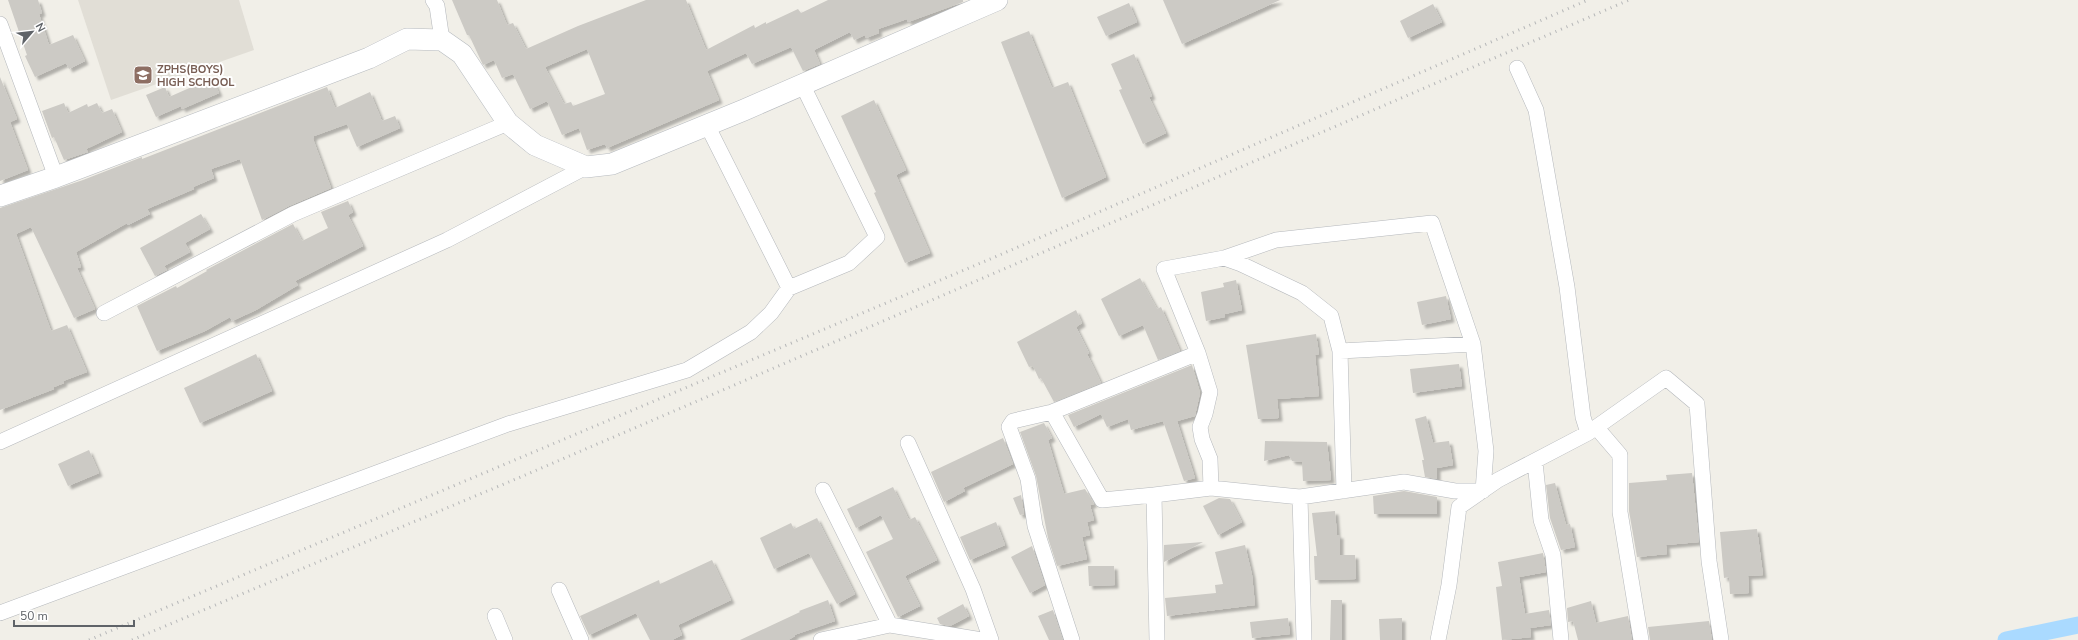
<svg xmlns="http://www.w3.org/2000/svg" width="2078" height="640" viewBox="0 0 2078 640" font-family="'Nunito Sans',sans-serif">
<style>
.education{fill:#e1ded6}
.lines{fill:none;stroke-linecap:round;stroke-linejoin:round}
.canal{stroke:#aadaff;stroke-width:17}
.building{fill:#cccac5;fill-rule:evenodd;filter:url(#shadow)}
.street-casing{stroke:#b5b8bc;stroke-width:16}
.secondary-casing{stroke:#b6babf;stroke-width:22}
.street{stroke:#fff;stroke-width:15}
.secondary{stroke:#fff;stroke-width:21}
.rail{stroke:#b6b7b8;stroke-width:3;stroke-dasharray:1 5;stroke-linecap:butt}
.labels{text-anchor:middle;stroke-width:4;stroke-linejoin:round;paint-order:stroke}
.education-label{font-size:11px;font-weight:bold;fill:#785e54;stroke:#fff;text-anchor:start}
</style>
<defs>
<filter id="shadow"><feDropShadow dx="3.5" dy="3.5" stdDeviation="1" flood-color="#0004"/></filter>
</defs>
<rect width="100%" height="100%" fill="#f1efe8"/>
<path class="education" d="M78,0h161l15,50 -143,50z"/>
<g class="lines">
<path class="canal" d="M2006,640l72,-15"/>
</g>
<path class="building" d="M8,0h30l4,13 -3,1 10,31 24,-10 12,26 -16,8 -3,-6 -31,14 -10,-21 2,-1z
M452,0h45l10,25 6,-2 13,26 52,-23 68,-26h40l20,50 48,-25 1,3 11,-6v2l32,-15 3,4 27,-13h135v2l-55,20 -1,-3 -29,10 1,4 -13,5 -1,-3 -11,5 -4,-8 -36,18 6,14 -17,7 -12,-24 -39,17 -6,-11 -39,18 12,29 -112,48 -2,-4 -18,6 -8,-22 -17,7 -15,-34 -17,8 -17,-35 -11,4 -8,-18 -11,5 -14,-30h-2zM587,49l18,45 -32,12 -2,-4 -7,2 -19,-37z
M1163,0h117l-98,44z
M1129,3l8,19 -31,14 -9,-19z
M1433,4l9,18 -34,16 -8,-17z
M1029,31l23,57 16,-6 38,95 -44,21 -61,-156z
M1134,54l18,42 -3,1 17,36 -23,11 -24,-54 3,-1 -11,-25z
M0,77l17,42 -7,3 18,48 -28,11z
M212,78l7,15 -37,16 -1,-3 -25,11 -10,-22 19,-8 4,10z
M327,87l8,21 35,-16 12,29 13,-5 5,12 -43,19 -10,-23 -33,12 -1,3 18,49 -42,18 -27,14 -22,-61 -29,10 3,9 -21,9 1,2 -47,20 3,5 -22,11 -1,-2 -51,29 5,15 -4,1 18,41 -21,9 -43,-91 -15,7 35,97 16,-6 20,47 -24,9 1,2 -10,4v2l-54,21v-202l83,-28 59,-23v2z
M874,100l32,70 -10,5 34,78 -25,10 -31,-70 2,-1 -35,-76z
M64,103l4,10 19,-9 1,3 9,-4 5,10 10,-4 10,23 -36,17 2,3 -24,8 -10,-23 -2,1 -10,-27z
M348,201l5,11 -5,3 15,31 -68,35 3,4 -42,25 -24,11 -2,-4 -25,14 -48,20 -20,-45 39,-20 1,2 30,-17 -1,-1 87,-46 9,17 26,-13 -7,-16z
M201,214l9,15 -25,14 5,9 -26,14 3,4 -12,6 -15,-28z
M1140,278l17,31 4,-2 19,44 -22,9 -15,-35 -24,11 -18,-37z
M1236,280l6,30 -17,4v3l-19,4 -5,-29 23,-5 -1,-4z
M1446,296l5,23 -29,6 -5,-23z
M1076,310l6,13 -6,4 13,26 -2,1 14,29 -47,19 -13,-24 -2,1 -6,-13 -4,1 -12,-25z
M1316,334l3,20 -4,1 4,41 -42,3 2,19 -21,1 -12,-74z
M256,354l16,37 -72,32 -16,-35z
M1459,364l3,22 -49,7 -3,-24z
M1192,365l8,28 -4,18 -1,5 -18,5 18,57 -11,3 -21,-60 -32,9 -3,-11 -21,8 -6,-13 -27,13 -6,-12z
M1426,416l7,27 16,-2 4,24 -16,3v11l-12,-2 -3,-17h2l-9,-41z
M1044,423l8,15 -4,2 16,54 21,-5 9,15 -4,1 4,15 -7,2 3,13 -8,2 5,22 -30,7 -9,-28 -12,-62 -16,-44z
M1003,438l10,26 -50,24 2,3 -21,11 -13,-30z
M1265,441l62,1 4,38 -28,1 -1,-19 -10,-1 -3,-6 -25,6z
M89,450l10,23 -31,13 -10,-22z
M1692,473l7,69 -33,3 1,9 -30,3 -8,-46v-28l38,-3 -1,-5z
M1555,483l11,42 4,-1 5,23 -14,3 -11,-32 -4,-33z
M893,487l16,33 6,-3 22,43 -32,16 15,30 -22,11 -32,-65 27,-13 -12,-24 -25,13 -9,-19z
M1404,491l33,6v17h-63l-1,-18z
M1021,495l3,19 -4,1 -7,-17z
M1219,498l11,1 12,23 -24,13 -15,-29z
M1335,511l2,24h3v20h15l1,24 -41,1 -1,-24h3l-5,-43z
M817,518l38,76 -18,10 -28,-51 -35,16 -14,-31 31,-15 3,6z
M996,522l9,23 -35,15 -10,-23z
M1757,529l6,46 -15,1 1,17 -19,1 -1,-17 -5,1 -4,-46z
M1203,542l-39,20v-17z
M1245,545l7,30 3,30 -88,11 -2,-18 51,-5 -1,-8 8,-1 -8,-32z
M1032,546l13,39 -15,8 -19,-36z
M1543,553l3,19 -27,5 6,37 24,-4 2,15 -21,3 1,9 -29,3 -6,-53 6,-1 -4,-24z
M712,560l19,40 -53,25 4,10 -10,5h-22l-14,-27 -47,22 -9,-19 79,-36 1,4z
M1088,566h26l1,19 -26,1z
M828,600l7,21 -41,14 1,1 -7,4h-48l60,-28 -1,-1z
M1331,600h11v40h-12z
M1591,601l5,22 32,-7 4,24h-54l-5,-19 -5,1 -1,-14z
M963,604l6,12 -19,10 -10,-2 -3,-6z
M1053,610l10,30h-14l-11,-24z
M1288,618l2,16 -38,4 -2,-16z
M1402,618v22h-22l-1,-21z
M1709,621l3,19h-62l-2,-13z"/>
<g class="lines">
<defs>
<path id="street" d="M433,0l4,6 5,34
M0,24l56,153
M1224,258l17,6 61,29 29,23 9,35 4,140
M789,288l60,-25 28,-26 -75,-153
M104,313l189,-99 215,-91
M1340,351l133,-7
M1198,353l12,39 -5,22 -5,13 2,12 8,20 1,29
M1052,412l146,-59 -34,-84 60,-11 52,-18 156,-17 41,121 13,107 -3,40h-28l-51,-9 -104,15
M1596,427l24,28v57l21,128
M1588,433l78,-55 31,26 12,157 12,79
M0,442l447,-202 139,-73
M908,443l65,146 18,51
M1535,462l6,58 12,35 8,85
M823,490l67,135 92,15
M1154,495l57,-7 89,9 4,143
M559,590l22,50
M0,613l508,-189 179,-54 64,-38 20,-19 18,-25 -82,-163
M495,616l10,24
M821,640l69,-15
M1072,640l-37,-114 -7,-47 -19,-52 4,-6 39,-9 50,88 52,-5 3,145
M1438,640l11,-55 10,-78 39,-27 90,-47 -5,-16 -16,-130 -31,-177 -19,-42"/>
<path id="secondary" d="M0,196l56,-19 313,-119 38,-19 35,1 20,14 46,69 27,22 51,22 26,-3 132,-54 253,-110"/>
</defs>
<use href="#street" class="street-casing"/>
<use href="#secondary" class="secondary-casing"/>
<use href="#street" class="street"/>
<use href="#secondary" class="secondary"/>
<path class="rail" d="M89,640l913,-386 586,-254
M132,640l391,-164 1106,-476"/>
</g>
<defs>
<symbol id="school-square" viewBox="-11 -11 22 22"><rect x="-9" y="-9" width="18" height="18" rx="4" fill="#8d6e63" stroke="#fff"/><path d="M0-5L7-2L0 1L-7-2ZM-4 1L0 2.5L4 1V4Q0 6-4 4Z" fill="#fff"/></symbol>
</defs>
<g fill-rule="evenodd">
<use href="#school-square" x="132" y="64" width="22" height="22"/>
</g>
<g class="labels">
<g class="education-label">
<text x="157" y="73">ZPHS(BOYS)<tspan x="157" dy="13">HIGH SCHOOL</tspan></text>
</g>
</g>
<g transform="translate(32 32) rotate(62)" stroke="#ffffff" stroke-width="3" paint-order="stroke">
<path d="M0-3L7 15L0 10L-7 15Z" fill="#5f6368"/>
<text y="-6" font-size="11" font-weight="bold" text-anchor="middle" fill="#5f6368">N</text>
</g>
<path d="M14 620v6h120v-6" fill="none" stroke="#5f6368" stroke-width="2"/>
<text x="20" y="620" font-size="12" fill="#5f6368" stroke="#ffffff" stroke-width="3" paint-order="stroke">50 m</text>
</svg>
